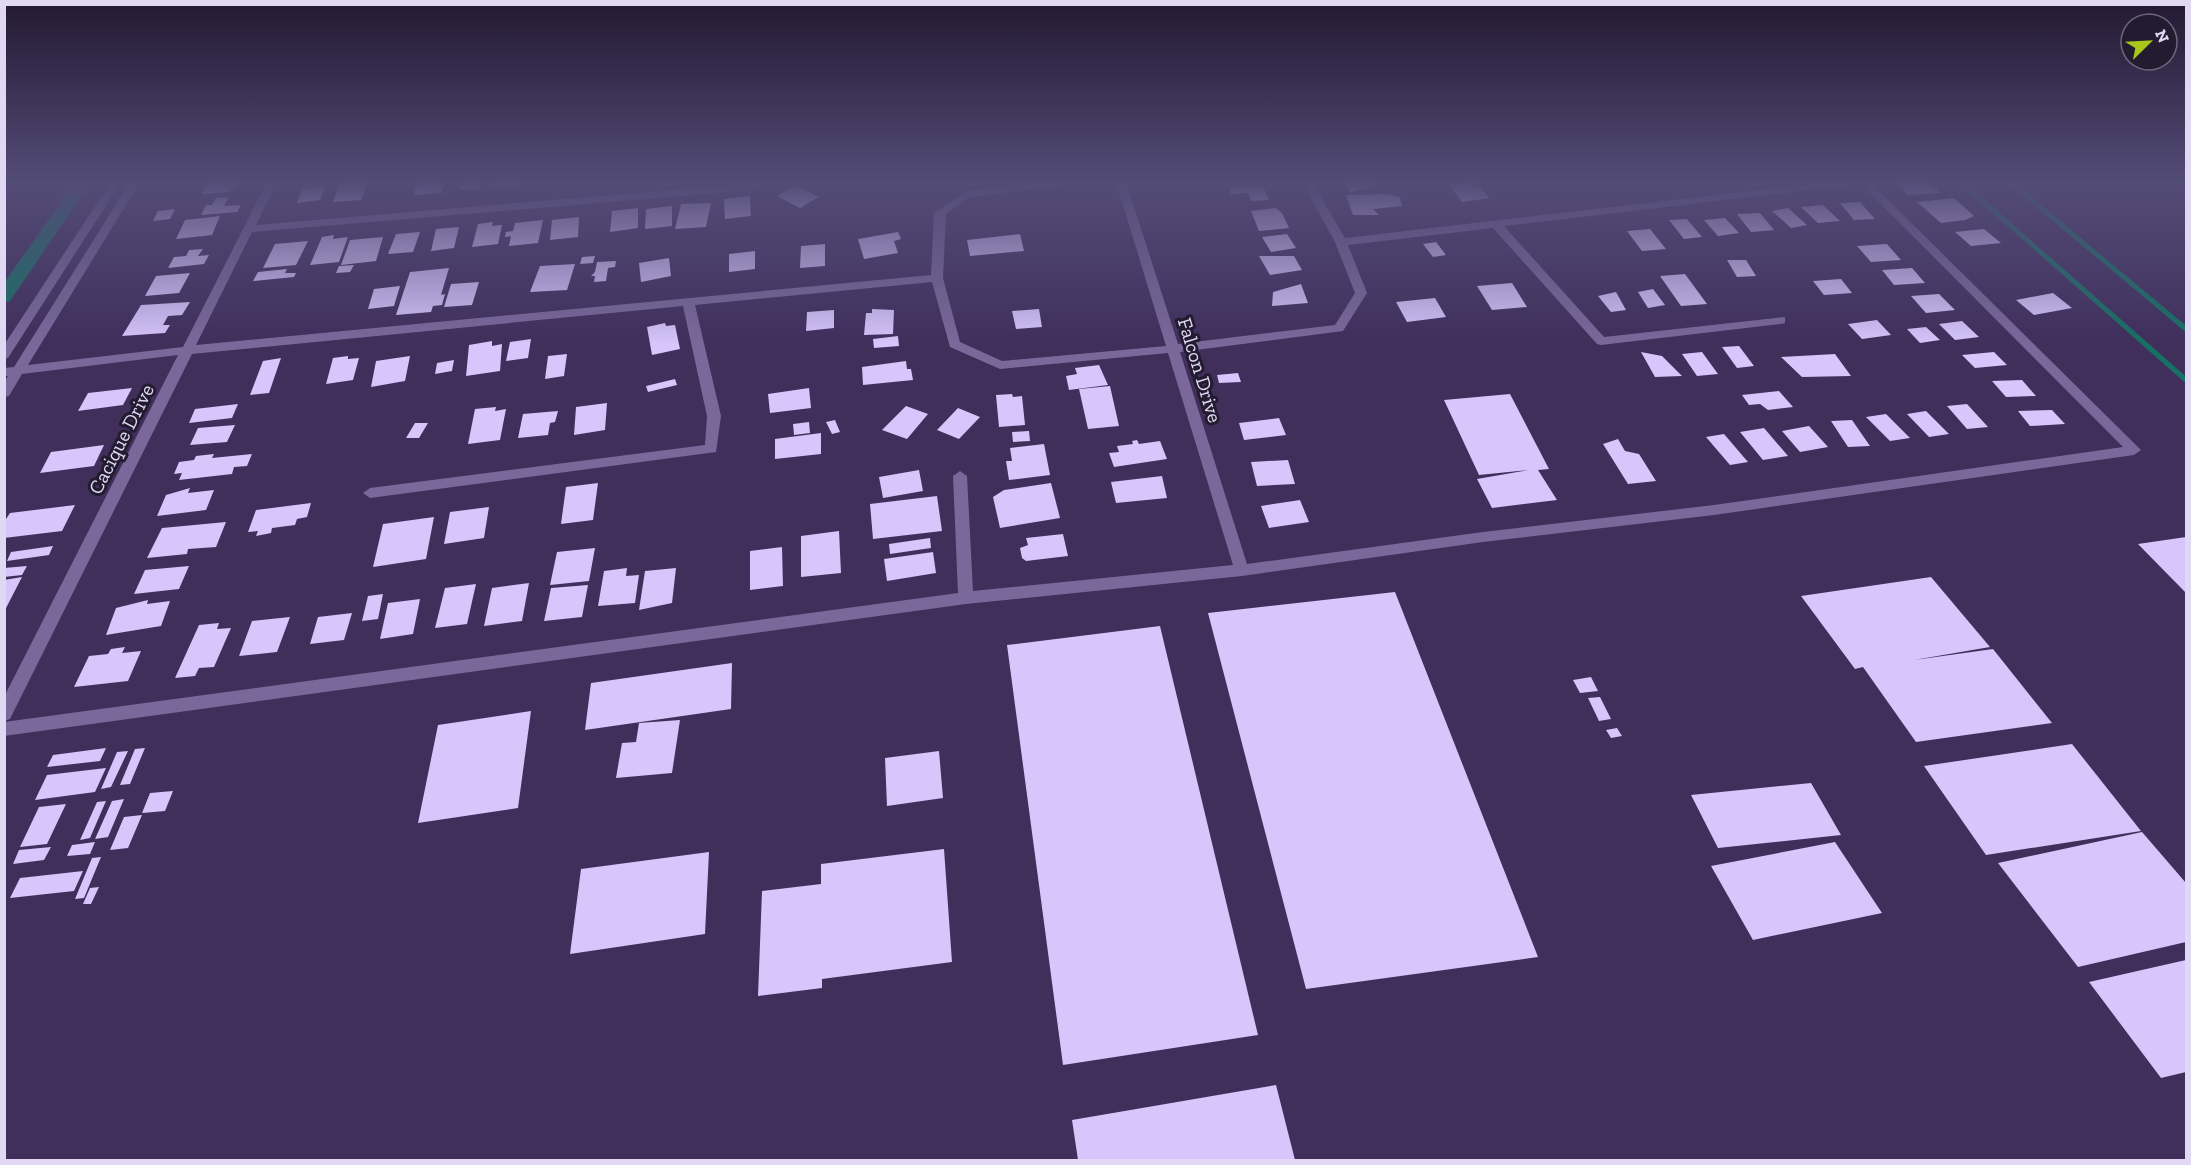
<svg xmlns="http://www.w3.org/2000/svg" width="2191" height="1165" viewBox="0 0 2191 1165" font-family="'Zilla Slab',serif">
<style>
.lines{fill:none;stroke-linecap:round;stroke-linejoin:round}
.stream{stroke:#167063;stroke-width:5}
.canal{fill:#167063;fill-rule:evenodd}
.building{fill:#d7c5fc}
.minor{fill:#7a689a;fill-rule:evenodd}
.labels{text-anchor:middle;stroke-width:6;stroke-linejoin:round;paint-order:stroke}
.street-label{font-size:20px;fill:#e1d8f4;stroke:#231c30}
</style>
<rect width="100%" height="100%" fill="#402e5b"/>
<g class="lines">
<path class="stream" d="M1961,182l225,198
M2010,182l176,147"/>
<path class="canal" d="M75,182h16l-81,119 -6,1v-19z"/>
</g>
<path class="building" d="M209,182h30v2l-10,8 -28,2z
M368,182l-7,18 -28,2 7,-19z
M418,182h27l-4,11 -28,2z
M461,182h21l-2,6 -21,2z
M495,182h24l-1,4 -25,2z
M1341,182h33l3,3 -26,7z
M1476,182l13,16 -27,4 -14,-18z
M1895,182h34l11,11 -32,2z
M795,185l24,12 -19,11 -23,-12z
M325,186l-5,14 -23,3 5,-14z
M1263,186l6,14 -18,1 -3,-8 -17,1 -2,-6z
M1387,194l13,3 2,9 -29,3 6,6h-26l-7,-20z
M750,196l1,20 -26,3 -1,-20z
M229,197l-5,9 17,-1 -4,7 -36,3 5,-10h6l4,-7z
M1954,198l20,18 -9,4 -24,3 -24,-21z
M1860,202l15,17 -21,1 -14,-17z
M711,203l-5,24 -31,2 6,-25z
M1823,205l17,16 -22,2 -17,-16z
M672,206v20l-27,3 1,-20z
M638,208v20l-28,4 2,-21z
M1276,208l6,5 7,15 -30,3 -8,-20z
M1788,208l19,17 -16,3 -19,-17z
M175,209l-5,10 -17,2 5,-10z
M1760,213l14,17 -23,2 -14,-18z
M220,216l-8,19 -36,4 9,-19z
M579,217l-1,20 -28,3 2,-20z
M1725,218l14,15 -21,3 -14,-16z
M1687,219l15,18 -18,2 -15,-19z
M543,220l-5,23 -29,3 2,-10 -6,1 1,-5 7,-1 2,-8z
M493,222l-1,4 10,-1 -4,19 -26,3 6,-23z
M459,227l-5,21 -23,3 5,-22z
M1650,229l16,20 -24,2 -15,-20z
M1984,229l17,14 -30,3 -16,-14z
M420,232l-7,20 -25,2 8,-20z
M898,232l3,7 -7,2 4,12 -34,6 -6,-20z
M1020,234l4,17 -54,5 -3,-16z
M1287,234l9,14 -25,4 -9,-15z
M334,235l-1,4 15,-2 -9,25 -29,3 12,-28z
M383,237l-7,24 -35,4 9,-25z
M308,241l-12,24 -33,3 12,-24z
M1436,242l10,13 -13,2 -10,-13z
M825,244v22l-25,2 1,-22z
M1887,244l14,16 -30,2 -14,-16z
M203,249l-5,7 11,-1 -5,9 -36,4 6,-11 12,-1 3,-6z
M755,251v18l-26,3v-18z
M595,256l-2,7 -13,1 2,-7z
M1259,256h35l8,14 -32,5z
M669,258l2,18 -30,6 -2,-19z
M1727,260h19l10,16 -19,1z
M616,261l-1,6 -7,1 -2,13 -12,1 1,-6h-4l4,-4 2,-10z
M575,264l-8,26 -37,2 10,-26z
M354,265l-4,7 -14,1 3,-7z
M449,268l-8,27 4,-1 -3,11 -9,1 -2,6 -35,3 14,-43z
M1912,268l13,15 -31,2 -12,-15z
M287,269l-2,4h11l-2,4 -41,4 5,-9z
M190,273l-11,20 -34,3 11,-20z
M1685,274l22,30 -26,2 -21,-30z
M1841,279l11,14 -28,2 -11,-14z
M479,282l-7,23 -28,2 7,-23z
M1512,283l15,24 -35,3 -15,-24z
M1301,284l7,19 -36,3 1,-14z
M400,286l-6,20 -26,3 6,-20z
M1653,289l12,16 -17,3 -10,-16z
M1616,292l10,18 -15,2 -13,-16z
M2053,293l19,15 -38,7 -18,-15z
M1939,294l16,16 -29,3 -15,-17z
M1435,298l11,19 -39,5 -11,-20z
M190,302l-8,13 -14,1 -5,9h7l-5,8 -43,3 19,-31z
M872,309l22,1 -1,24 -29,1 2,-22h6z
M1039,309l3,18 -26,2 -4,-18z
M834,310v18l-28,3 1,-19z
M1877,320l14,15 -29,4 -14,-15z
M1962,321l17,16 -24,3 -16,-16z
M665,323l1,3 9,-1 5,24 -28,6 -5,-28z
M1926,327l14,13 -20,3 -13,-14z
M898,336l1,10 -25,2 -1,-9z
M531,339l-3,19 -22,3 4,-19z
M492,341v5l10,-2 -2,27 -34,5 3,-31z
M1739,346l15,20 -17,2 -15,-21z
M1641,352l21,4 20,20 -27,1z
M1702,352l16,22 -21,2 -15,-22z
M1994,352l13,13 -32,3 -13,-13z
M567,354l-3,22 -19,3 3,-23z
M1835,354l16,22 -49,1 -21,-20z
M348,356v3l11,-1 -6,22 -27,4 7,-26z
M410,356l-5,25 -34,6 5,-26z
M281,358l-12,35 -19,2 13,-34z
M454,360l-2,11 -17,3 2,-11z
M906,361l1,8h4l2,11 -50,5 -1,-18z
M1099,365l9,20 -39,5 -3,-14 11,-2 -2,-6z
M1238,373l3,9 -22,1 -2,-8z
M675,379l2,6 -29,7 -2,-6z
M2022,380l14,16 -30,1 -14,-16z
M1110,386l9,40 -31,3 -9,-40z
M132,388l-9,17 -45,6 10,-18z
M809,388l2,20 -41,5 -2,-19z
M1779,391l14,16 -25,3 -8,-6 -11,1 -7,-10z
M1012,394l1,3 9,-1 3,29 -26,2 -3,-32z
M1510,394l39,75 -11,1 19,30 -65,8 -15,-29 52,-9 -50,5 -35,-75z
M607,403l-2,27 -31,5 2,-28z
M238,404l-6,14 -43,5 6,-14z
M1967,404l21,23 -21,2 -20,-23z
M906,406l22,8 -21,25 -25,-9z
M496,407l-1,4 11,-2 -6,31 -32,4 7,-35z
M958,408l22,9 -21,22 -22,-9z
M2052,410l13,14 -35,2 -12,-15z
M558,411l-3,11 -5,1 -2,12 -30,3 5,-24z
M1926,411l23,23 -20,3 -22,-23z
M1886,414l24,24 -20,3 -24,-24z
M1279,418l7,17 -42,5 -5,-17z
M835,420l5,12 -8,2 -6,-12z
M1852,420l18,26 -22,1 -17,-26z
M809,422l1,11 -16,2 -1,-11z
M415,423h13l-9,15h-13z
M235,425l-8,17 -37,3 8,-17z
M1809,426l19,21 -28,5 -18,-21z
M1764,428l24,28 -25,4 -23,-28z
M1029,431l1,10 -17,1 -1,-10z
M821,433v21l-46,5v-20z
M1724,434l24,28 -18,3 -24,-28z
M1618,439l7,12 14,3 17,27 -28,3 -25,-40z
M1137,440l2,4 21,-3 7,18 -53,8 -5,-14 10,-1 -2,-6 16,-2 -1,-3z
M1044,444l6,31 -41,5 -3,-19h6l-2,-13z
M104,445l-10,21 -54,7 11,-21z
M214,454l-2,4 40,-4 -5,12 -13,1 -2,7 -53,6 3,-7 -8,1 5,-12 15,-2 2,-4z
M1288,460l7,24 -38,2 -6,-24z
M919,470l4,21 -40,7 -4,-21z
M1162,476l5,22 -51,5 -5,-21z
M598,483l-5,37 -32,4 5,-37z
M1051,483l9,35 -60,10 -7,-31 11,-7z
M190,488l-2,5 26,-3 -8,20 -49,6 9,-21z
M937,496l5,35 -69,8 -3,-35z
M1300,500l9,22 -40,6 -8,-22z
M311,503l-4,14 -10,2 -2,6 -23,3 -1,5 -15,3 2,-5 -10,1 8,-22z
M75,505l-13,26 -58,7v-16l6,-9z
M489,507l-5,31 -40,6 6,-32z
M434,517l-8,42 -53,8 10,-43z
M226,522l-10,25 -28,2 -1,5 -40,4 15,-30z
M839,531l2,42 -40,4v-41z
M1063,534l5,22 -42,5 -4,-3 -2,-10 8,-3 -2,-7z
M2186,537v56l-48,-49z
M930,538l1,10 -41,6 -1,-10z
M53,546l-4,9 -42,6 4,-9z
M782,547l1,39 -33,4v-39z
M595,548l-6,33 -39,4 7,-33z
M933,552l3,21 -49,8 -3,-22z
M27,566l-5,9 -18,2v-9z
M189,566l-10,23 -45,5 11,-24z
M627,568l-1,8 13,-1 -4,28 -37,3 6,-35z
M676,568l-4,35 -33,7 6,-39z
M22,577l-18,35v-32z
M1931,577l59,70 -76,13 79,-11 59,74 -136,19 -53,-75 -8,2 -54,-73z
M529,583l-7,38 -38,5 8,-38z
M476,584l-9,40 -32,4 10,-40z
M588,585l-6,32 -38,4 7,-33z
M1395,592l143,365 -232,32 -98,-376z
M383,594l-5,25 -16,2 6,-25z
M420,599l-7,35 -33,5 8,-36z
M148,600l-1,4 23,-3 -9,25 -55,9 10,-27z
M352,613l-8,27 -34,4 8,-27z
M290,617l-13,35 -38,4 13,-35z
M219,623l-2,6 14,-1 -17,39 -15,1 -4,8 -20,2 24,-53z
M1160,626l98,409 -195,30 -56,-420z
M125,647l-3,6 19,-2 -13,30 -54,6 15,-31 19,-2 3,-5z
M732,663l-1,46 -146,21 6,-47z
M1591,677l7,14 -18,2 -7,-13z
M1600,697l11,22 -12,2 -11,-23z
M531,711l-13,97 -100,15 20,-98z
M680,720l-8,53 -56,5 6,-35 14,-1 3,-19z
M1617,728l5,8 -11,2 -5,-8z
M2072,744l69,87 -155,24 -62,-89z
M106,748l-6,13 -53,6 6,-12z
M145,748l-15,36 -10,1 15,-36z
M128,751l-17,36 -10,2 16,-37z
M939,751l4,47 -56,8 -2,-48z
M106,768l-11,24 -60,8 12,-25z
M1811,783l30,52 -123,13 -27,-53z
M173,791l-8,20 -23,2 8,-20z
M124,799l-16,38 -13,2 17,-38z
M106,801l-16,37 -10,2 17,-38z
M66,804l-19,40 -27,3 19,-40z
M142,815l-14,33 -18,2 14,-33z
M2142,832l44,51v59l-108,25 -80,-104z
M95,842l-5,12 -23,2 5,-11z
M1835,842l47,71 -129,27 -42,-74z
M51,847l-7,13 -31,4 6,-14z
M944,849l8,113 -130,17v9l-64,8 4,-105 59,-7v-20z
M709,852l-4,82 -135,20 11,-85z
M101,857l-17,41 -9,1 17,-41z
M83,871l-9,20 -64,7 10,-20z
M99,887l-8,17h-8l7,-16z
M2186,960v112l-25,6 -72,-96z
M1276,1085l19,75h-217l-6,-40z"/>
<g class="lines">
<path class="minor" d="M111,182h10l-113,176 -4,1v-14z
M130,182h10l-112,183 155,-18 84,-165h10l-21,43 510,-43 -13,8 -501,42 -56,113 735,-70 3,-62 33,-22 75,-9h30l-5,3 -97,12 -24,17 -3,64 17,64 42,19 164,-15 -50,-164h10l52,162 157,-19 20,-32 -20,-51 -33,-60h10l33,56 482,-56h30l-5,3 -348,41 100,111 181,-20v6l-4,1 -180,21 -4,-1 -104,-116 -145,17 19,48 -24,38 -163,21 67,212 236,-32 231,-27 409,-58 -264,-265h11l271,268 -7,5 -420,60 -231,27 -241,34 -276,28 -962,132v-14l954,-129 -5,-117 7,-5 7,5 6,115 260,-26 -65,-212 -168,16 -50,-22 -18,-65 -237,23 26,111 -5,36 -346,46 -7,-5 7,-5 335,-43 2,-29 -24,-110 -491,48 -182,365 -6,2v-24l174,-342 -156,19 -13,22 -5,1v-15l4,-6h-4v-8l10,-1z"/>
</g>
<linearGradient id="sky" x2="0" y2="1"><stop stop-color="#231932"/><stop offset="0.53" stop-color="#534c77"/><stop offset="1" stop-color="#534c77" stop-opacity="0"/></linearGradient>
<rect width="2191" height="345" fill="url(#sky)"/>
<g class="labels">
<g class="street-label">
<text transform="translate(1200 370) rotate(73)" y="7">Falcon Drive</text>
<text transform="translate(121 439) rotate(-63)" y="7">Cacique Drive</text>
</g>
</g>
<rect width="2191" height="1165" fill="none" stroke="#e1d8f4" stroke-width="12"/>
<g transform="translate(2149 42) rotate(66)"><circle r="28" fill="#231c30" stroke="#6f677e" stroke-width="1.5"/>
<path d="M0-4.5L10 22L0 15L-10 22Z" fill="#a9c71b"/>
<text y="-9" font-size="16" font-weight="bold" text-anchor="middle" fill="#e1d8f4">N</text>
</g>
</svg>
